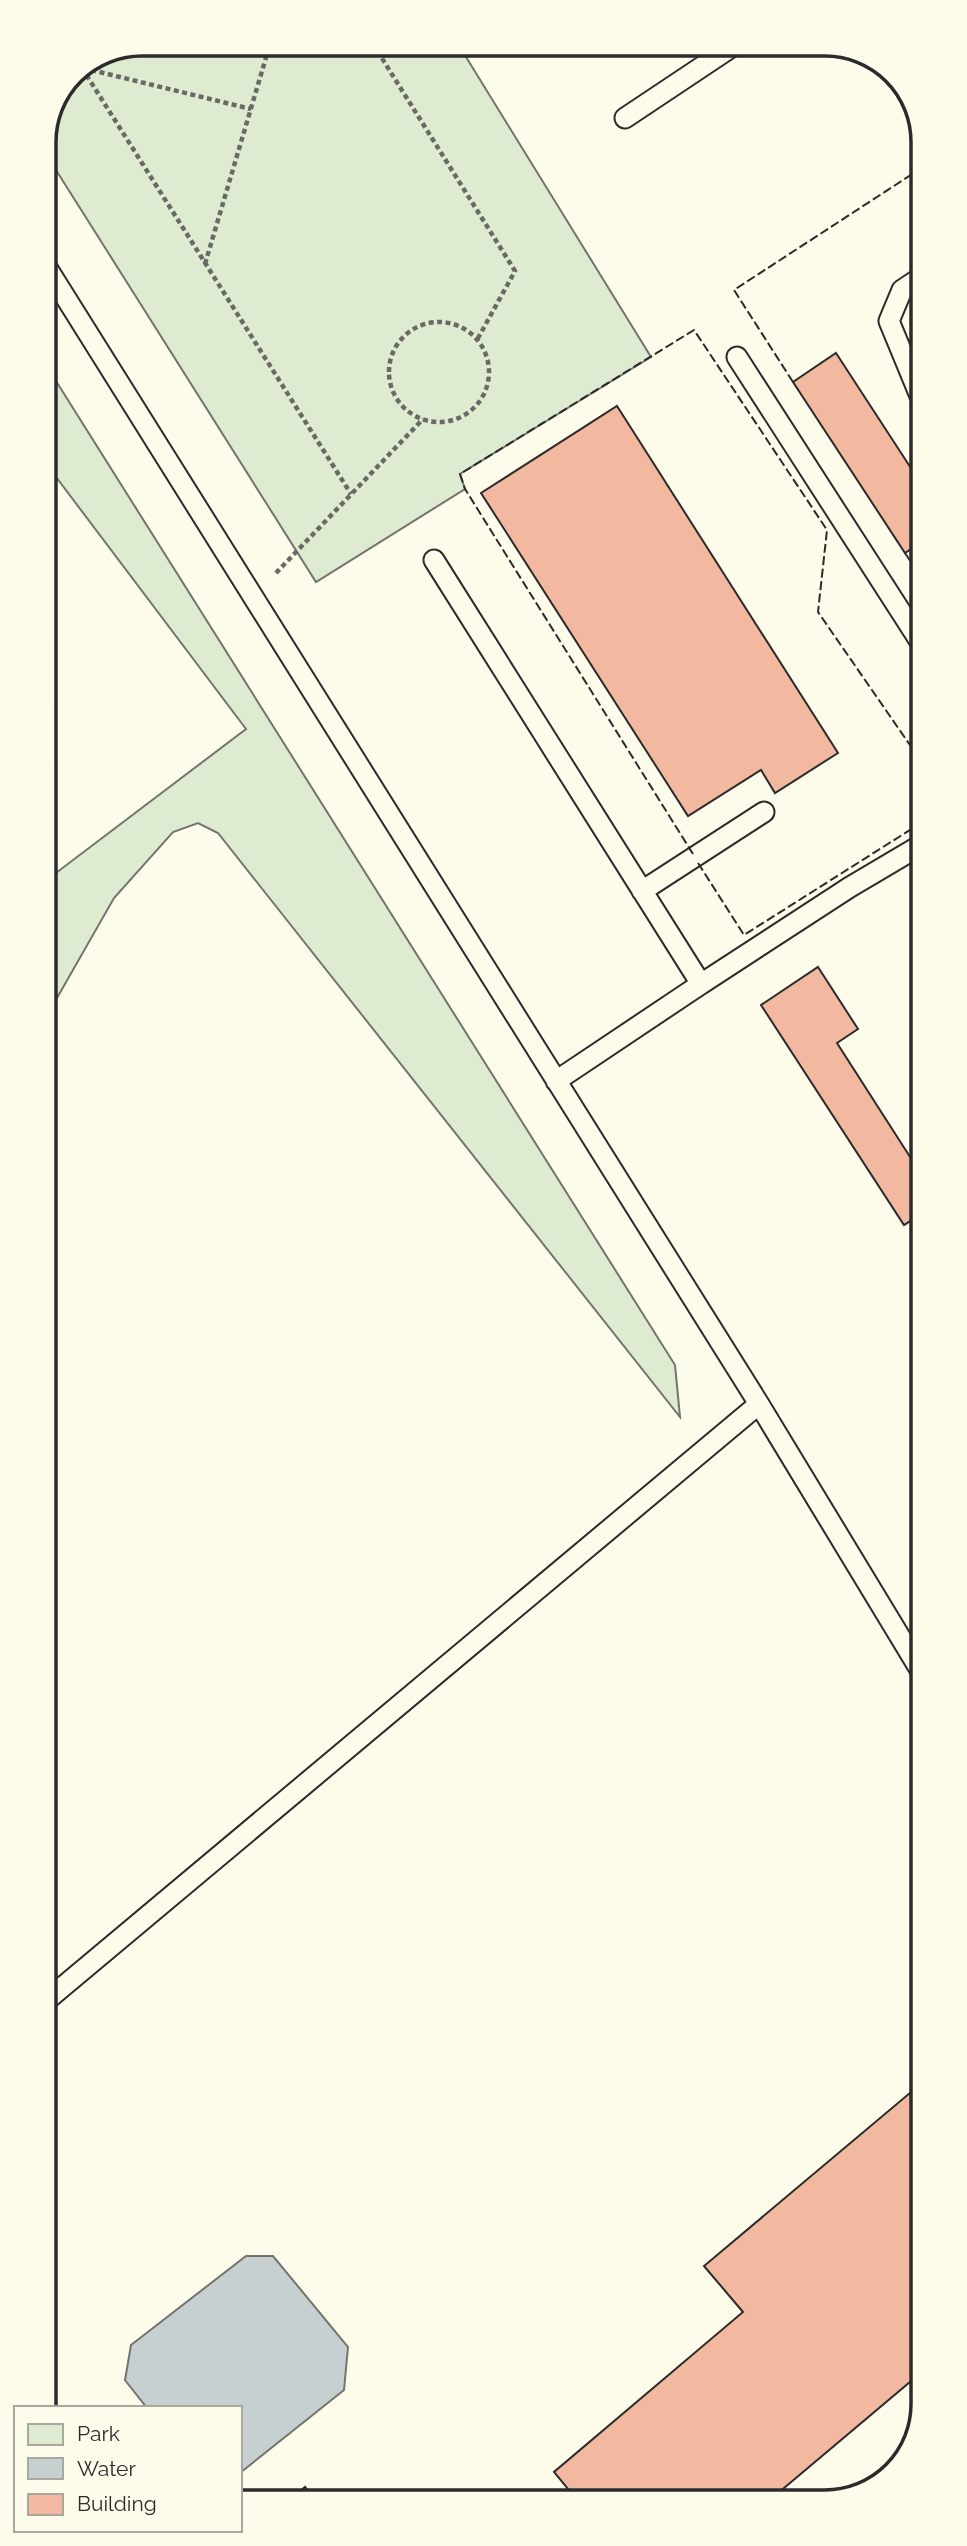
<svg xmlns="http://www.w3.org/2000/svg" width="967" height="2546" viewBox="0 0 967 2546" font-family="Raleway,sans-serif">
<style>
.green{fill:#deebd1;stroke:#74746e;stroke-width:2}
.water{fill:#c7d0d0;stroke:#74746e;stroke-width:2}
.building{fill:#f2b8a0;stroke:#2b2b2b;stroke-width:2}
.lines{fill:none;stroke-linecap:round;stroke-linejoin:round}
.service-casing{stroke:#2b2b2b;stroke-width:23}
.path{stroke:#6a6964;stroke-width:4.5;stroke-dasharray:5 3.5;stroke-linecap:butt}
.service{stroke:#fdfbea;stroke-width:19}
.fence{stroke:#2b2b2b;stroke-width:2;stroke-dasharray:9 3.5;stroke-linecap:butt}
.rim{fill:none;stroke:#2b2b2b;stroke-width:3.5}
</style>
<rect width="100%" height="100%" fill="#fdfbea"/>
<path class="green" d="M142,44h316l193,313 -191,117 5,15 -149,93 -272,-431v-15l29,-64z
M44,362l631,1003 5,52 -462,-584 -20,-10 -25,9 -59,66 -69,121v-151l7,8 194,-147 -202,-268z"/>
<path class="water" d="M246,2256h27l75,91 -4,43 -104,83v-65h-93l-22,-28 6,-35z"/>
<path class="building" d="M836,353l84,129v61l-15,10 -112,-171z
M617,406l221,347 -63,40 -14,-23 -73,46 -207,-323z
M818,967l40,62 -21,14 84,131v40l-17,11 -143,-220z
M917,2087l6,6v278l-152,128 -194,1 -23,-28 189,-160 -39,-46z
M305,2487l12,14h-29z"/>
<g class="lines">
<defs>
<path id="service" d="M625,118l111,-74
M44,263l715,1141 163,269
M920,278l-18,12 -13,31 31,75
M737,357l184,286
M434,560l267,424 -145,97
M642,891l122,-79
M701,984l149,-97 71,-42
M47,2000l712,-596"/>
</defs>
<use href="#service" class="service-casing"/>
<path class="path" d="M373,44l142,227 -38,69
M82,68l269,426
M83,68l168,41
M205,264l65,-220
M389 372a50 50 0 1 1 100 0a50 50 0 1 1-100 0Z
M276,573l147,-154"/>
<use href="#service" class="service"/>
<path class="fence" d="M793,382l-59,-92 186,-121
M905,553l15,23
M693,854l-228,-365 -5,-15 234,-144 133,200 -9,82 103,149
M698,863l46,72 177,-112"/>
</g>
<path d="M0 0H967V2546H0ZM142 56H825A86 86 0 0 1 911 142V2404A86 86 0 0 1 825 2490H142A86 86 0 0 1 56 2404V142A86 86 0 0 1 142 56Z" fill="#fdfbea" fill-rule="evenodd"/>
<path class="rim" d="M142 56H825A86 86 0 0 1 911 142V2404A86 86 0 0 1 825 2490H142A86 86 0 0 1 56 2404V142A86 86 0 0 1 142 56Z"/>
<rect x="14" y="2406" width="228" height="126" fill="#fdfbea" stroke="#a9a89e" stroke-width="2"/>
<rect x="28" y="2424" width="35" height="21" fill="#deebd1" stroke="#a9a89e" stroke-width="2"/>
<text x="77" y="2441" font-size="21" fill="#2b2b2b">Park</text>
<rect x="28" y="2458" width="35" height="21" fill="#c7d0d0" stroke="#a9a89e" stroke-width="2"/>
<text x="77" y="2476" font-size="21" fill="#2b2b2b">Water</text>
<rect x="28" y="2494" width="35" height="21" fill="#f2b8a0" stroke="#a9a89e" stroke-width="2"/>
<text x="77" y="2511" font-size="21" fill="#2b2b2b">Building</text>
</svg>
